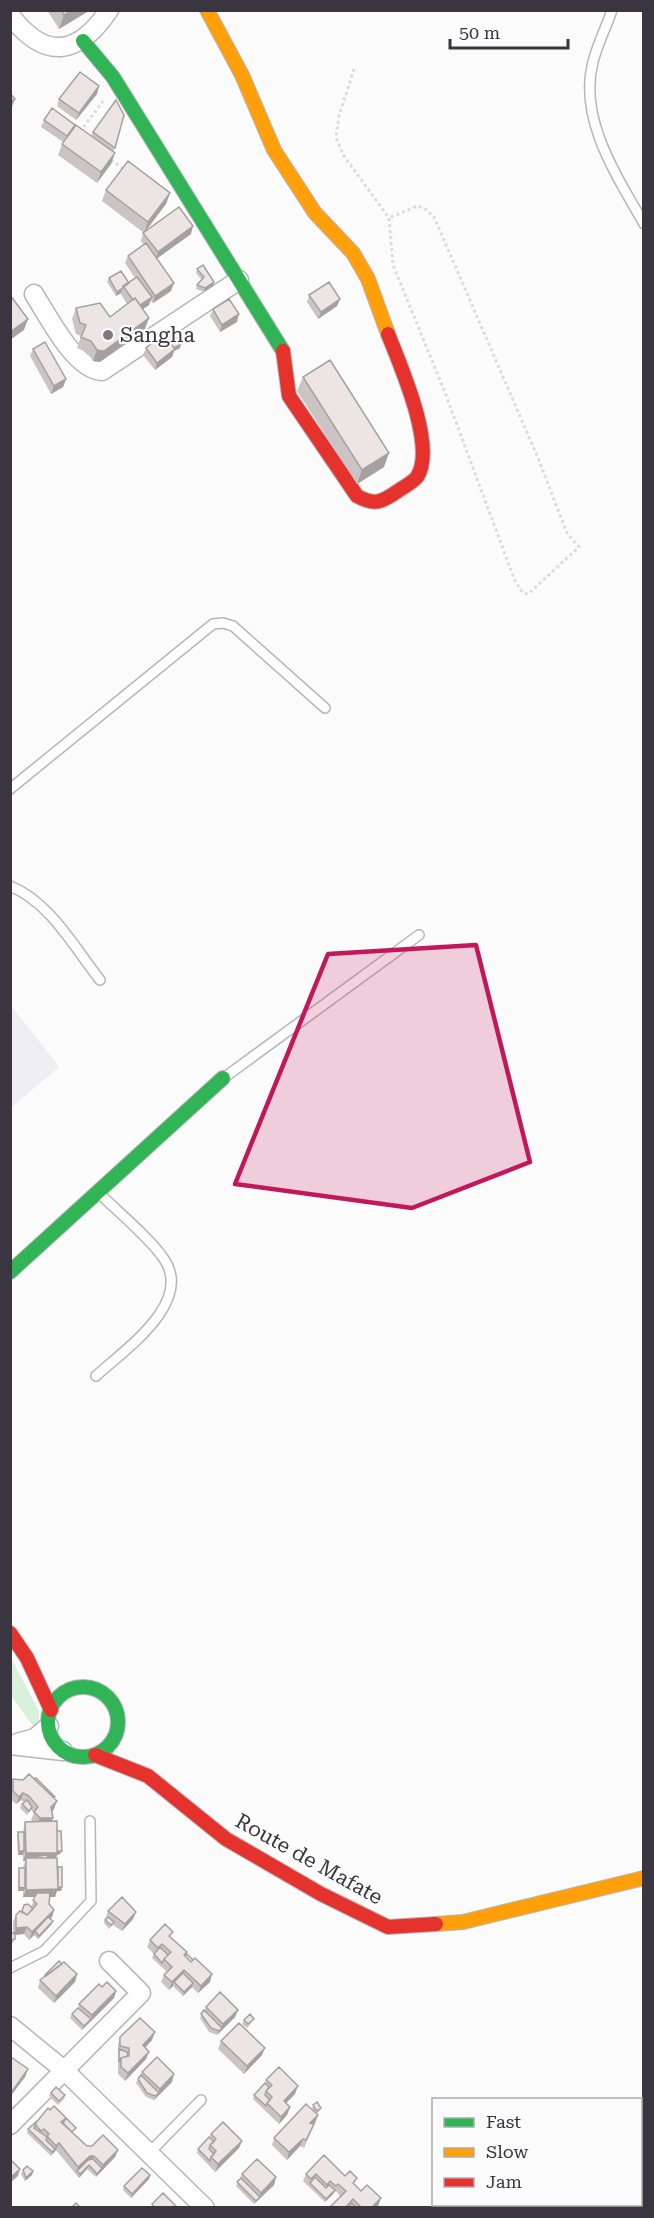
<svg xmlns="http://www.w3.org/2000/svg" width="654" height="2218" viewBox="0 0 654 2218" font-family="'Roboto Serif',serif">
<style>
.built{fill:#efeef3}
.green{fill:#d7f1dd}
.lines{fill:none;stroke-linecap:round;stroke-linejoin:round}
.lane-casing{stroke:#b7b6bb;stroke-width:12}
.street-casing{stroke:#b7b6bb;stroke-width:21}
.fast-casing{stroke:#b7b6bb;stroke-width:16}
.slow-casing{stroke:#b7b6bb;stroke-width:16}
.jam-casing{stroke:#b7b6bb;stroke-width:16}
.path{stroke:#dcdcdc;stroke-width:3;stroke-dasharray:3 3;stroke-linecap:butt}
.lane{stroke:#fefefe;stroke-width:9}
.street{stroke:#fefefe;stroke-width:18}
.fast{stroke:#30b455;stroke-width:14}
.slow{stroke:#ff9f0a;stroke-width:14}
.jam{stroke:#e5322d;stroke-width:14}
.wall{fill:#ccc4c4}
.shaded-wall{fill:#a6a0a0}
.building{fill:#ede4e4;stroke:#a6a0a0;stroke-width:1.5}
.marked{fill:#c2185b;fill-opacity:0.2;stroke:#c2185b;stroke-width:4.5;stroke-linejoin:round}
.poi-dot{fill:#7d7a82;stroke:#fbfbfb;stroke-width:2}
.labels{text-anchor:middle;stroke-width:4.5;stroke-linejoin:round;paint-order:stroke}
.poi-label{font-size:21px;fill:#393541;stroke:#fbfbfb;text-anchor:start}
.street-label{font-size:21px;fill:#393541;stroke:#fbfbfb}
</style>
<rect width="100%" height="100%" fill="#fbfbfb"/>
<path class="built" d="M10,1004l49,63 -48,41h-1z"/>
<path class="green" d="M10,1656l29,55v23l-28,-38z
M641,2127l3,1 -1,79h-156l4,-3h149z"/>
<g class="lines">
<defs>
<path id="lane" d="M612,10c-6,18 -15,35 -19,52 -15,57 24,114 51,162
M10,789l203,-165 10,-1 10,3 92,82
M10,886c40,16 64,61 90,94
M225,1077l194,-142
M96,1376c28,-26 98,-73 68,-117 -14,-21 -46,-47 -65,-66
M10,1968l34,-17 47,-50 -1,-80
M149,2153l52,-53"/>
<path id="street" d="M10,15c35,46 68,41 99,-5
M34,294c14,22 41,76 68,77l137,-91
M17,1743l18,-5 14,-12
M10,1745l53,6
M10,2026l55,45 140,137
M10,2125l131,-132 -32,-32"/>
<path id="fast" d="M83,41l30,36 170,274
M10,1272l213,-194
M48 1722a35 35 0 1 1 70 0a35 35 0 1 1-70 0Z"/>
<path id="slow" d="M207,10l35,65 32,75 41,63 38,40 15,26 20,55
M436,1924l27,-2 181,-44"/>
<path id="jam" d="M283,351l6,45 68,100c18,10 25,6 41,-5 6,-4 15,-9 19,-14 20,-30 -17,-112 -29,-143
M10,1633l17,25 24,52
M95,1755l53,21 78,63 95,55 67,33 48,-3"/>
</defs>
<use href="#lane" class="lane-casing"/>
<use href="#street" class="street-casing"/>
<use href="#fast" class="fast-casing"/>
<use href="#slow" class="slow-casing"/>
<use href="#jam" class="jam-casing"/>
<path class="path" d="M354,69l-15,47 -3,22 8,18 45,62 4,47 51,125 71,191 8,12 5,1 51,-47 -12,-14 -29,-75 -104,-241 -10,-9 -7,-2 -28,12
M80,132l23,-31
M111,160l14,10"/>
<use href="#lane" class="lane"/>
<use href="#street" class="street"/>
<use href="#fast" class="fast"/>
<use href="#slow" class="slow"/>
<use href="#jam" class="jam"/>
</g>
<path class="wall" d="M47,10h41l-1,2 -28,17z
M99,86l-2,8 -21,26 -19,-14 2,-7z
M44,120l47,16 2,-4 22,16 -2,4 2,1 -4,11 -14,19 -39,-28 5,-13 -22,-15z
M106,190l64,3 -4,11 -22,29 -42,-32z
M143,233l48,1 -34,24 14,33 -18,12 -3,-3 -1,5 -6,4 2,20 -45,33 -7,-1 -6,-9 -10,-4 4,-12 -5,-2 -4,-15 4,-11 34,9 17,-13 -6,-10v-1l-5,3 -9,-14 2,-4 20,5 6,-5 -10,-15 3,-7 16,-11 -3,-4z
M197,269l17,13 -1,4 -9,6 -8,-3 1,-4 5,-5 -6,-7z
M309,295l31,4 -3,7 -19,13 -11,-17z
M213,309l24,13 -17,10 -10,-16z
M167,338l13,10 -6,3 -2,6 -17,13 -12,-15 3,-7 20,-9z
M33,349l33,30 -3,8 -12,7 -21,-38z
M303,377l81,90 -27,17 -60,-93z
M13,1779l42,18 -1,12 -2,2 1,7 -2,4 6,9 3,23 -3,1 -1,3 6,29 -1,4h-4l-2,6h-6v7l5,6 -2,7 -2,2 3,2 -2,4 -13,14 -4,-4 -5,5 -5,-6 -9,1 -2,8 -3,1v-12l3,1v-11l3,-7 15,-8 4,-10h-12v-6h-5v-19l1,-4h4l2,-7h-2v-6h-5l-1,-20 1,-3h5l2,-10h9l-3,-2 3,-7 -3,-3 -4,5 -7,-7 2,-4 2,-2 -3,-2 -5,4 -6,-5v-14z
M108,1911l28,1 -3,7 -11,12 -9,-6 -4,4 -5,-6z
M171,1938l16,14 -2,4 25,26 -12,11 -6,-6 -9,9 -10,-10 -4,4 -8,-8 3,-7 3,-3 -15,-14 2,-4 -7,-7 3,-7z
M62,1964l15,10 -2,8 -21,21 -16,-15 2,-8 4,-3 1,-2z
M102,1987l14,4 -2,7 -32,32 -12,-12 2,-4 6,-6 1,-4z
M206,2007l32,3 -3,7 -18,18 -8,-3 -9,-14z
M244,2020l8,2 -5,6 -5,-4z
M120,2037l32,3 -7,8 1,11 -21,22 -7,-7v-29z
M221,2041l41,14 -18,19 -26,-25z
M142,2072l30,10 -18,18 -8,-3 -10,-14z
M266,2080l29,14 -9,9 4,4 -3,8 -8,9 -26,-25 1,-4 11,-12z
M51,2093l14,2 -1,4 -6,6 -9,-9z
M313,2105l7,6 -4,3 2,1 -3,8 -11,25 -4,-2 -13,14 -15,-15 2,-7 40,-26 -2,-3z
M51,2107l23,25 -1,1 14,13 31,4 -3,7 -19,20 -9,-8 -8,9 -23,-28 -5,6 -24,-23 1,-4 22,-19z
M211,2134l31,7 -3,7 -24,24 -18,-19 1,-4 11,-12z
M324,2155l37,36 20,7 -3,8 -2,2h-47l11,-12 -4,-5 -11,11 -22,-21 3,-7z
M23,2170l10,1 -1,4 -7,6 -4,-7z
M242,2174l34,3 -2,8 -20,19 -18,-18z
M150,2175l-1,4 -18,19 -8,-8 1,-4z"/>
<path class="shaded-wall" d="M72,10h16l-1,2 -28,17 5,-14z
M99,86l-2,8 -21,26 3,-7z
M15,99l-3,8 -2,1v-6z
M115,153l-4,11 -14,19 4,-11z
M170,193l-4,11 -22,29 4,-11z
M193,226l-2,8 -36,26 3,-8z
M214,282l-1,4 -9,6 1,-4z
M174,283l-3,8 -18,12 2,-7z
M122,289l-1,4 -5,3 1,-4z
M152,297l-3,8 -14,9 2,-7z
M340,299l-3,7 -19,13 3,-7z
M239,314l-2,8 -17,10 2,-7z
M149,318l-4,11 -45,33 -7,-1 4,-11z
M28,319l-4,11 -14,10v-8z
M181,344l-1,4 -6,3 -2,6 -17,13 2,-7 16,-15z
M66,379l-3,8 -12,7 3,-8z
M389,453l-5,14 -27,17 5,-14z
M23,1793l-2,7 -5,4 3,-7z
M57,1801l-3,8 -5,5 2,-7z
M40,1818h13l-3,7h-13z
M19,1851h5l-1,4h-5z
M62,1851l-2,3 -3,1 -2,5 -24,1 -5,-3 -1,3h-2l3,-8z
M19,1887l6,1 -2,3h-5z
M57,1887h5l-1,4h-4l-2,6h-32l3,-7z
M54,1910l-2,7 -16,16 -1,-2 -1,4 -5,5 3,-8z
M136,1912l-3,7 -11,12 3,-7z
M53,1921l-2,4 -13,14 1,-3z
M27,1927l-3,7 -11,1 3,-7z
M184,1970l-2,7 -8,5 -1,4 -4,4 3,-8z
M77,1974l-2,8 -21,21 2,-7z
M212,1974l-2,8 -12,11 3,-7z
M193,1983l-1,4 -9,9 1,-4z
M116,1991l-2,7 -32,32 2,-4 7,-7 1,-4z
M238,2010l-3,7 -18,18 6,-11z
M155,2032l-3,8 -12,13 3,-8z
M265,2048l-3,7 -18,19 3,-8z
M149,2052l-3,7 -21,22 3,-8z
M28,2069l-3,8 -15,20 1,-4z
M174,2074l-2,8 -18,18 6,-11z
M298,2086l-3,8 -14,14 3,-7z
M290,2107l-3,8 -8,9 2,-7z
M318,2115l-3,8 -7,7 2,-7z
M303,2139l-3,7 -13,14 2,-8z
M242,2141l-3,7 -24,24 3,-8z
M59,2143l-3,7 -5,6 5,-10z
M118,2150l-3,7 -19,20 1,-3 5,-6 1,-3z
M90,2156h4l-3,7 -14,8 -1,3 2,-7z
M89,2165l-2,4 -8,9 1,-4z
M20,2169l-2,7 -8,7v-5z
M33,2171l-1,4 -7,6 1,-3z
M150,2175l-1,4 -18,19 1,-4z
M276,2177l-2,8 -20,19 2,-3 4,-4 1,-4z
M335,2190l-2,4 -8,8 1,-3z
M381,2198l-3,8 -2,2h-5z"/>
<path class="building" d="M61,10h11l-8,5z
M80,72l19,14 -20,27 -20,-14z
M10,93l5,6 -5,3z
M116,100l8,15 -9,33 -22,-16z
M52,108l23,17 -8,11 -23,-16z
M76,125l39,28 -14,19 -39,-28z
M128,161l42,32 -22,29 -42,-32z
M179,207l14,19 -35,26 -15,-19z
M146,243l28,40 -19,13 -27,-40z
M203,265l11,17 -9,6 -8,-3 7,-8 -7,-8z
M121,271l8,12 -12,9 -8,-14z
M137,277l15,20 -12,8 -5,-7 -2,2 -10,-14z
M329,282l11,17 -19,13 -12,-17z
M10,295l18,24 -18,13z
M135,298l14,20 -45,33 -7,-1 -6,-9 -10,-4 5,-12 -6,-2 -4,-15 24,-5 10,14z
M229,299l10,15 -17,11 -9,-16z
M163,334l12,15 -18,14 -11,-15z
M174,334l7,10 -7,4 -7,-10z
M45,342l21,37 -12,7 -21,-37z
M330,360l59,93 -27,17 -59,-93z
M29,1774l28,27 -6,6 2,11h-13l-6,-6 4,-5 -9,-11 -6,-3 -4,4 -6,-6v-12l10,1z
M36,1778l19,19 -1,1 -20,-19z
M27,1800l5,7 -3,4 -7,-7z
M57,1821v32h-31l-1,-31z
M57,1831h4l1,20h-5z
M18,1832h6v19h-5z
M47,1855l1,3h-16v-1z
M26,1858h31l1,31 -32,1z
M58,1867h4v20h-4z
M19,1868h6v20l-6,-1z
M37,1893h13l-1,11 5,6 -22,22 -5,-5 -11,1v-13l4,-4 7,4 10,-11 -4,-4z
M122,1897l14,15 -11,12 -17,-13z
M28,1904l5,5 -6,6 -5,-4 2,-6z
M48,1917l5,4 -14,15 -4,-5z
M108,1917l6,5 -3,3 -6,-5z
M165,1924l8,8 -4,4 18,16 -3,3 7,7 4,-4 17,16 -11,12 -17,-16 -12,12 -8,-7 8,-8 -8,-8 7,-7 -9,-8 -4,4 -8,-8z
M10,1932l5,2v5l-5,2z
M160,1947l8,8 -4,4 -2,4 -8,-9z
M187,1954l6,6 -2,2 -6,-6z
M59,1961l3,3 -16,12 -1,-1z
M64,1962l13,12 -21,22 -16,-16z
M183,1973l10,10 -9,9 -10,-10z
M107,1982l9,9 -24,24 -13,-11 20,-20 3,3z
M220,1992l18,18 -15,14 -17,-17z
M78,2008l13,11 -7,7 -12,-12z
M204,2010l18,18 -3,3 -8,-3 -10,-14z
M250,2014l4,5 -6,5 -4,-4z
M140,2018l15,14 -12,13 6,7 -21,21 -7,-6v-9l8,-2v-8l-9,-2v-9z
M239,2023l26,25 -18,18 -26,-25z
M119,2049l8,3 1,4 -7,2 -2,4z
M11,2057l17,12 -17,24h-1z
M157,2057l17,17 -14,15 -18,-17z
M279,2067l19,19 -14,15 6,6 -9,10 -14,-14 5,-6 -6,-6 6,-6 -6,-5z
M141,2075l18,18 -4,3 -8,-3 -9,-14z
M265,2083l4,4 -3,4 -1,4 5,5 -3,3 -1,3 -12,-11z
M56,2087l9,8 -6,6 -8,-8z
M317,2102l4,6 -4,3 -4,-6z
M306,2104l12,11 -8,8 4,1 -8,16 -3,-1 -14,13 -15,-14z
M54,2106l12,12 -5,4 26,24h5l11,-11 15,15 -15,15 -9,-9h-4l-12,11 -19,-24 -3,3 -9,-10 2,-2 -5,-5 -3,2 -6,-7 13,-16 2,2z
M66,2118l10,10 -4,4 -9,-9z
M36,2122v1l-2,5 13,9 -1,3 9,9 -3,3 -24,-23z
M223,2122l19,19 -24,23 -7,-7 5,-6 -6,-6 6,-6 -5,-5z
M209,2137l5,5 -4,3 -1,4 5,5 -3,3 -1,4 -12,-12z
M324,2155l21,21 5,-5 7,7 -4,5 8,8 6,-6 14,13 -10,10h-9l-9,-9 -8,9h-16l17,-17 -8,-7 -2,2 -6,-5 -3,4 -11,-11 -5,5 -5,-5z
M10,2159l10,10 -10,9z
M93,2159l9,9 -5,6 -8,-9 -9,9 -3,-3 11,-11z
M257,2159l19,18 -15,16 -19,-19z
M27,2166l6,5 -7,7 -3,-8z
M142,2168l8,7 -18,19 -8,-8z
M315,2177l11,11 3,-3 6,5 -9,9 -16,-16z
M241,2178l19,19 -4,4 -19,-19z
M163,2193l14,14v1h-22l-3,-4z
M76,2203l5,5h-10z
M352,2203l4,5h-8z"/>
<path class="marked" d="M476,945l54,217 -118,46 -177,-24 93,-230z"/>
<circle class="poi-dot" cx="108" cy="335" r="6"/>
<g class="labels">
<g class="poi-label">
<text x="120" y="342">Sangha</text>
</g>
<g class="street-label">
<text transform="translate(309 1859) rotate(29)" y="7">Route de Mafate</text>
</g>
</g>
<rect width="654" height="2218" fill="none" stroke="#393541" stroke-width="24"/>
<rect x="432" y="2098" width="210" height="108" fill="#fbfbfb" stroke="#adacb1" stroke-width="1.5"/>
<rect x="444" y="2118" width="30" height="9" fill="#30b455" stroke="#adacb1" stroke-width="1.5"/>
<text x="486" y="2128" font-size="18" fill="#393541">Fast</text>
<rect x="444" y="2148" width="30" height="9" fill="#ff9f0a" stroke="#adacb1" stroke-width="1.5"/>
<text x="486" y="2158" font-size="18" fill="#393541">Slow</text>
<rect x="444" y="2178" width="30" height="9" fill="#e5322d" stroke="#adacb1" stroke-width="1.5"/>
<text x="486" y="2188" font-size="18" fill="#393541">Jam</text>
<path d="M450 39v9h118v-9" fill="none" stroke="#393541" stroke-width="3"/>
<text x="459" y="39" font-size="18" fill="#393541" stroke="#fbfbfb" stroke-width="4.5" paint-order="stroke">50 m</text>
</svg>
